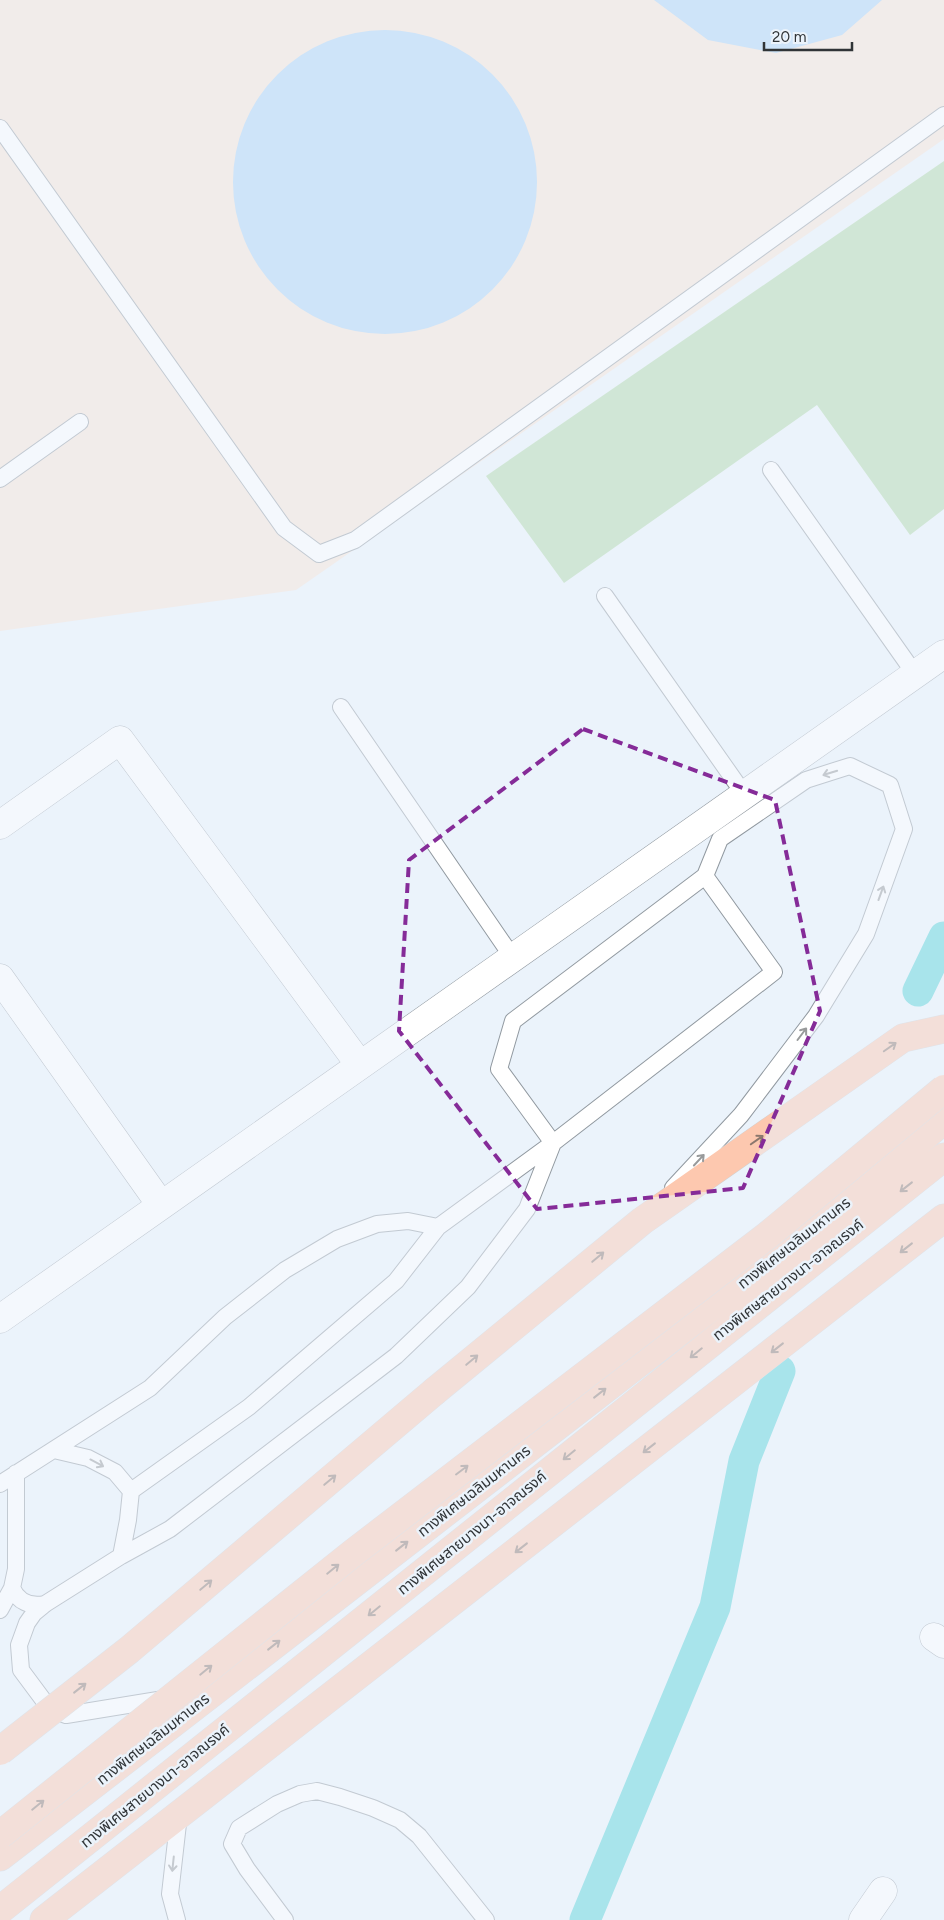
<svg xmlns="http://www.w3.org/2000/svg" width="944" height="1920" viewBox="0 0 944 1920" font-family="Figtree,'Noto Sans Thai',sans-serif">
<style>
.industrial{fill:#f8e4d5}
.green{fill:#b0d8a8}
.lines{fill:none;stroke-linecap:round;stroke-linejoin:round}
.canal{stroke:#57d2d7;stroke-width:31}
.building{fill:#aad2f5}
.lane-casing{stroke:#9199a0;stroke-width:18}
.street-casing{stroke:#9199a0;stroke-width:29}
.highway-casing{stroke:#d1d2d3;stroke-width:29}
.lane{stroke:#fff;stroke-width:16}
.street{stroke:#fff;stroke-width:28}
.highway{stroke:#fdc8af;stroke-width:28}
.highway-bridge-casing{stroke:#d1d2d3;stroke-width:29;stroke-linecap:butt}
.highway-bridge{stroke:#fdc8af;stroke-width:28}
.oneway{stroke:#989a9b}
.oneway2{stroke:#8c776d}
.marked{fill:none;stroke:#852b98;stroke-width:4;stroke-dasharray:10 6;stroke-linejoin:round}
.labels{text-anchor:middle;stroke-width:5;stroke-linejoin:round;paint-order:stroke}
.street-label{font-size:15px;fill:#303437;stroke:#ebf3fb}
</style>
<rect width="100%" height="100%" fill="#ebf3fb"/>
<path class="industrial" d="M0,0h944v139l-648,451 -296,41z"/>
<path class="green" d="M944,161v348l-34,26 -93,-130 -253,178 -78,-107z"/>
<g class="lines">
<path class="canal" d="M918,991l26,-54
M585,1920l130,-313 29,-146 36,-90"/>
</g>
<path class="building" d="M654,0h228l-40,35 -66,18 -68,-13z
M233 182a152 152 0 1 1 304 0a152 152 0 1 1-304 0Z"/>
<g class="lines">
<defs>
<path id="lane" d="M0,128l284,400 35,26 36,-14 589,-425
M771,470l144,204
M0,479l80,-57
M605,596l139,198
M341,707l172,251
M54,1450l34,8 27,14 16,19
M0,1484l150,-96 75,-71 60,-47 52,-31 40,-15 31,-3 30,6 115,-84 221,-171 -69,-96
M121,1556l49,-27 226,-173 72,-69 59,-78 26,-66 -54,-74 14,-48 192,-145 15,-37 86,-59 44,-14 40,19 14,44 -38,105 -50,82 -75,99 -68,73
M12,1588c6,14 18,19 33,16
M0,1610l12,-22 4,-19v-96
M164,1699l-98,16 -16,-6 -29,-39 -2,-25 8,-22 7,-10 11,-9 76,-48 7,-36 3,-29 118,-84 147,-126 42,-54
M177,1920l-7,-26 9,-79
M285,1920l-38,-51 -15,-25 7,-16 38,-24 23,-10 17,-3 23,6 33,11 27,12 19,16 67,84"/>
<path id="street" d="M0,825l120,-85 240,325
M0,978l161,227
M0,1319l944,-665
M934,1637l10,7
M863,1920l20,-29"/>
<path id="highway" d="M435,1391l207,-170 261,-183 41,-9
M0,1857l843,-652 101,-85
M0,1910l944,-753
M44,1920l900,-702"/>
</defs>
<use href="#lane" class="lane-casing"/>
<use href="#street" class="street-casing"/>
<use href="#highway" class="highway-casing"/>
<use href="#lane" class="lane"/>
<use href="#street" class="street"/>
<use href="#highway" class="highway"/>
<defs>
<path id="highway-bridge" d="M0,1751l129,-101 306,-259
M0,1835l353,-282 415,-318 176,-146"/>
</defs>
<use href="#highway-bridge" class="highway-bridge-casing"/>
<use href="#highway-bridge" class="highway-bridge"/>
</g>
<defs><path id="oneway-shaft" d="M-6 0H5M1.5-3L5.5 0L1.5 3" fill="none" stroke-width="1.6" stroke-linecap="round" stroke-linejoin="round" transform="scale(1.25)"/></defs>
<g class="oneway">
<use href="#oneway-shaft" transform="translate(830 773) rotate(163)"/>
<use href="#oneway-shaft" transform="translate(881 893) rotate(-70)"/>
<use href="#oneway-shaft" transform="translate(802 1034) rotate(-53)"/>
<use href="#oneway-shaft" transform="translate(699 1160) rotate(-47)"/>
<use href="#oneway-shaft" transform="translate(97 1463) rotate(28)"/>
<use href="#oneway-shaft" transform="translate(173 1864) rotate(96)"/>
</g>
<g class="oneway2">
<use href="#oneway-shaft" transform="translate(890 1047) rotate(-35)"/>
<use href="#oneway-shaft" transform="translate(757 1140) rotate(-35)"/>
<use href="#oneway-shaft" transform="translate(906 1187) rotate(142)"/>
<use href="#oneway-shaft" transform="translate(906 1248) rotate(142)"/>
<use href="#oneway-shaft" transform="translate(598 1257) rotate(-40)"/>
<use href="#oneway-shaft" transform="translate(777 1348) rotate(142)"/>
<use href="#oneway-shaft" transform="translate(696 1353) rotate(141)"/>
<use href="#oneway-shaft" transform="translate(472 1360) rotate(-40)"/>
<use href="#oneway-shaft" transform="translate(600 1393) rotate(-38)"/>
<use href="#oneway-shaft" transform="translate(649 1448) rotate(142)"/>
<use href="#oneway-shaft" transform="translate(569 1455) rotate(141)"/>
<use href="#oneway-shaft" transform="translate(462 1470) rotate(-37)"/>
<use href="#oneway-shaft" transform="translate(330 1480) rotate(-40)"/>
<use href="#oneway-shaft" transform="translate(402 1546) rotate(-38)"/>
<use href="#oneway-shaft" transform="translate(521 1548) rotate(142)"/>
<use href="#oneway-shaft" transform="translate(333 1569) rotate(-39)"/>
<use href="#oneway-shaft" transform="translate(206 1585) rotate(-40)"/>
<use href="#oneway-shaft" transform="translate(374 1611) rotate(141)"/>
<use href="#oneway-shaft" transform="translate(274 1645) rotate(-38)"/>
<use href="#oneway-shaft" transform="translate(206 1670) rotate(-39)"/>
<use href="#oneway-shaft" transform="translate(80 1688) rotate(-38)"/>
<use href="#oneway-shaft" transform="translate(38 1805) rotate(-39)"/>
</g>
<path d="M0 0H944V1920H0ZM583,729l192,71 45,211 -77,177 -206,21 -138,-178 10,-171z" fill="#ebf3fb" fill-opacity=".55" fill-rule="evenodd"/>
<path class="marked" d="M583,729l192,71 45,211 -77,177 -206,21 -138,-178 10,-171z"/>
<g class="labels">
<g class="street-label">
<text transform="translate(794 1243) rotate(-38)" y="5">ทางพิเศษเฉลิมมหานคร</text>
<text transform="translate(788 1280) rotate(-38)" y="5">ทางพิเศษสายบางนา-อาจณรงค์</text>
<text transform="translate(474 1491) rotate(-38)" y="5">ทางพิเศษเฉลิมมหานคร</text>
<text transform="translate(472 1533) rotate(-39)" y="5">ทางพิเศษสายบางนา-อาจณรงค์</text>
<text transform="translate(153 1739) rotate(-38)" y="5">ทางพิเศษเฉลิมมหานคร</text>
<text transform="translate(155 1786) rotate(-39)" y="5">ทางพิเศษสายบางนา-อาจณรงค์</text>
</g>
</g>
<path d="M764 42v8h88v-8" fill="none" stroke="#303437" stroke-width="2.5"/>
<text x="772" y="42" font-size="15" fill="#303437" stroke="#ebf3fb" stroke-width="4" paint-order="stroke">20 m</text>
</svg>
